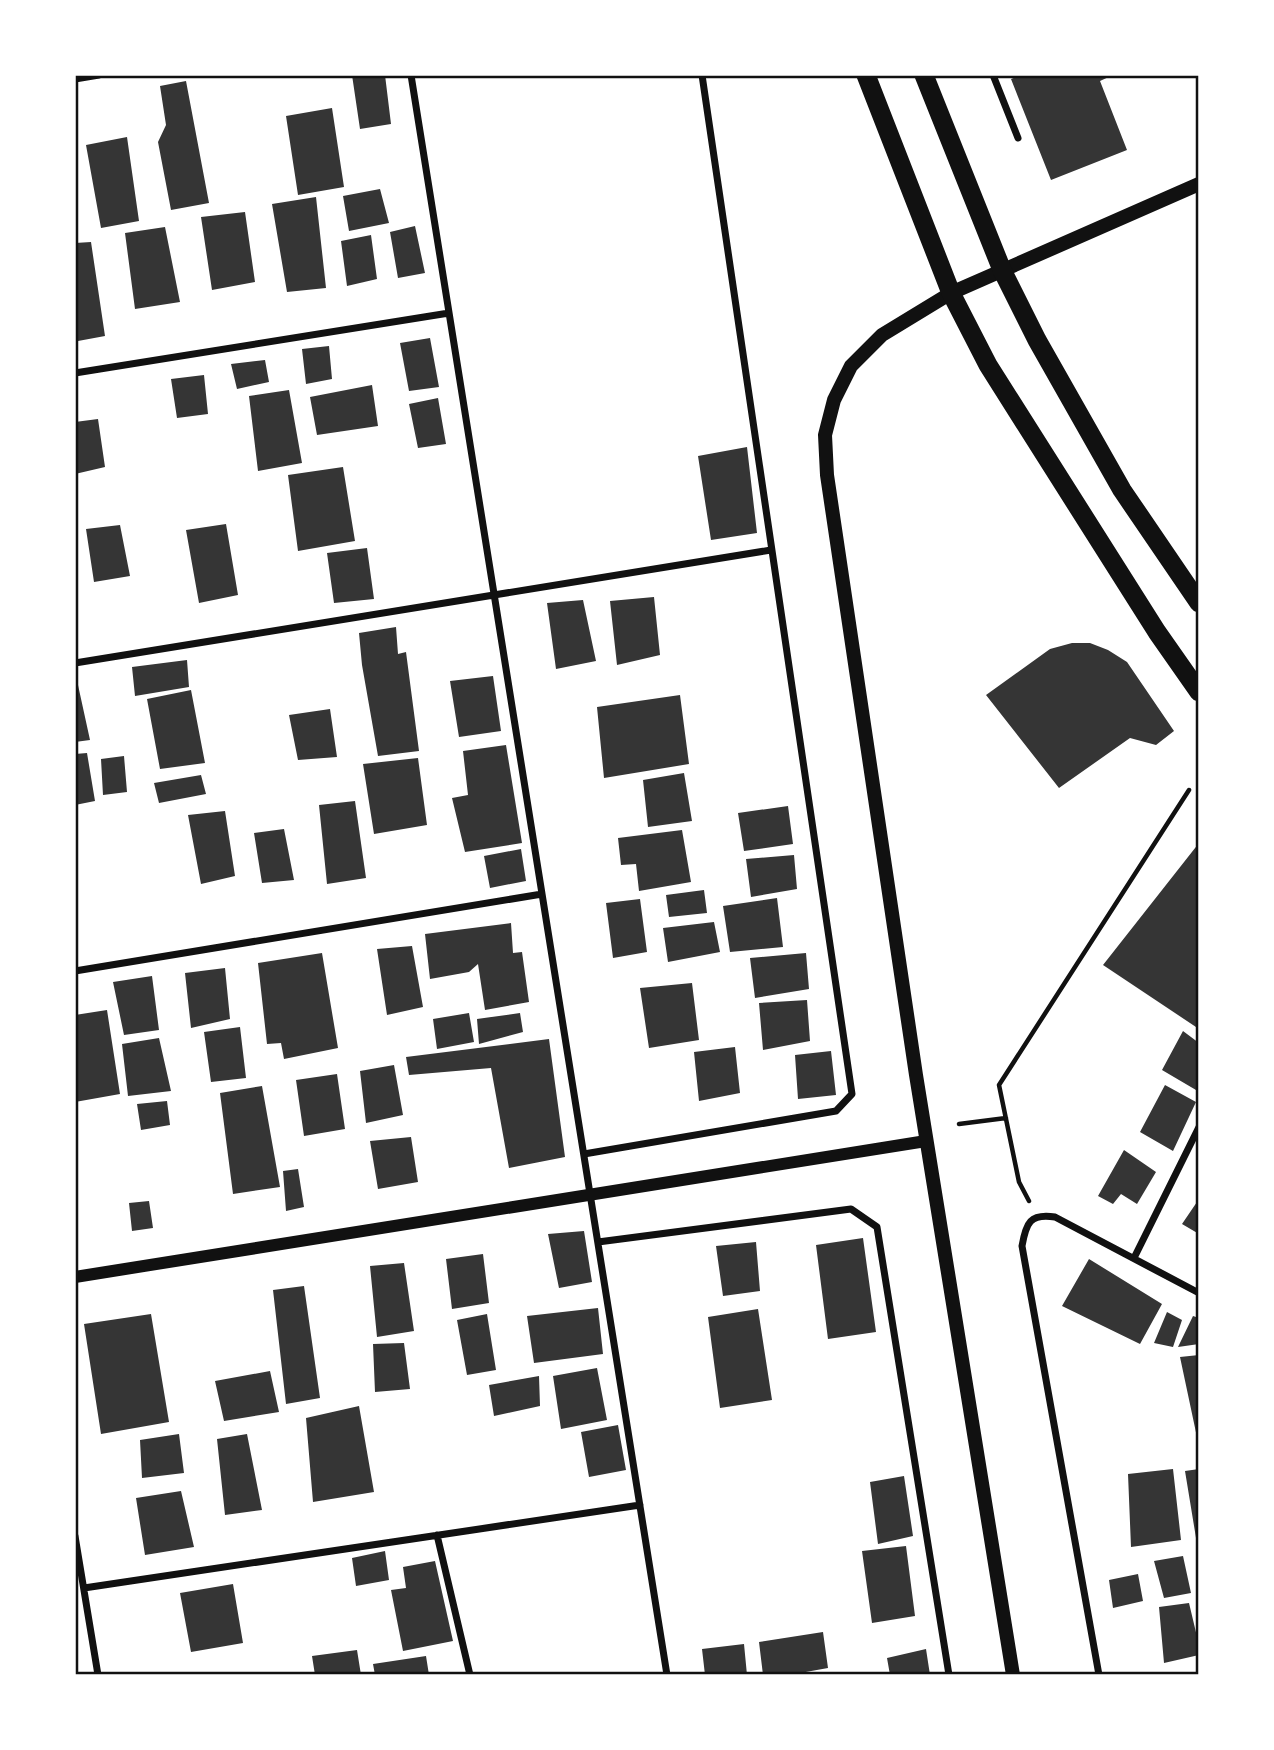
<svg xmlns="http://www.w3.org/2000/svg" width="1274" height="1750" viewBox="0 0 1274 1750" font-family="'Alegreya Sans',sans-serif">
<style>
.building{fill:#353535}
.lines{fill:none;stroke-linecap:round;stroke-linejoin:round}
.path{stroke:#111;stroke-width:4.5}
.minor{stroke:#111;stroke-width:7}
.tertiary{stroke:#111;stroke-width:12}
.secondary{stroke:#111;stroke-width:14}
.trunk{stroke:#111;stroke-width:19}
.neatline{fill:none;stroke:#111;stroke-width:2.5}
</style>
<rect width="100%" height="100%" fill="#fff"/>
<path class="building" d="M352,75h33l6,49 -31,5z
M1021,75h92l-13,6 27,69 -76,30 -40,-101z
M186,81l23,122 -38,7 -13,-68 8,-17 -6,-39z
M332,108l12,79 -46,8 -12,-79z
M127,137l12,84 -38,7 -15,-83z
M380,189l9,34 -40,8 -6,-35z
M316,197l10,91 -39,4 -15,-88z
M245,212l10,70 -43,8 -11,-73z
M415,226l10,47 -27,5 -8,-46z
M165,227l15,75 -45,7 -10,-76z
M371,235l6,44 -30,7 -6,-45z
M91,242l14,94 -27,5 -3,-9v-89z
M430,338l9,49 -30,4 -9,-48z
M329,346l3,33 -26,5 -4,-35z
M265,360l4,22 -32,7 -6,-25z
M204,375l4,39 -31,4 -6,-39z
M372,385l6,41 -61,9 -7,-38z
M289,390l13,73 -44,8 -9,-75z
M438,398l8,46 -28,4 -9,-44z
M98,419l7,48 -30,7v-52z
M747,447l10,86 -46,7 -13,-84z
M343,467l12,74 -57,10 -10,-76z
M226,524l12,71 -39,8 -13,-73z
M120,525l10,51 -36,6 -8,-53z
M367,548l7,51 -40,4 -7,-50z
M654,597l6,58 -43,10 -7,-64z
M583,600l13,61 -40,8 -9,-66z
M396,627l2,27 8,-2 13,99 -41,5 -16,-91 -3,-32z
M1072,643h18l18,7 19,12 47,69 -18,14 -26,-7 -71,50 -73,-93 64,-46z
M187,660l2,27 -54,9 -3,-29z
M493,676l8,55 -42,6 -9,-56z
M75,685h3l12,55 -15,2z
M191,690l14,73 -45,6 -13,-70z
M680,695l9,69 -85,14 -7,-71z
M330,709l7,48 -39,3 -9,-45z
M506,745l16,98 -57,9 -13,-54 16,-3 -5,-44z
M87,753l8,48 -20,4v-51z
M124,756l3,36 -24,3 -2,-36z
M418,758l9,67 -53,9 -11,-70z
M684,773l8,48 -44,6 -5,-47z
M201,775l5,19 -47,9 -5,-20z
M355,801l11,77 -39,6 -8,-79z
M788,806l5,38 -49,7 -6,-38z
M225,811l10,65 -34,8 -13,-69z
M284,829l10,51 -32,3 -8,-50z
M682,830l9,52 -52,9 -3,-27 -15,1 -3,-27z
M1199,843v186l-96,-64z
M521,849l5,32 -36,7 -6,-32z
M794,855l3,34 -46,8 -5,-38z
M704,890l3,23 -38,4 -3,-22z
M777,898l6,49 -53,5 -7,-46z
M640,899l7,53 -34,6 -7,-55z
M714,922l6,30 -52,10 -5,-34z
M511,923l2,30 9,-1 7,50 -44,8 -7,-46 -9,8 -39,7 -5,-45z
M412,946l11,61 -36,8 -10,-66z
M322,953l16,95 -54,11 -3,-16 -14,1 -9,-81z
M806,953l3,36 -54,9 -5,-40z
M225,968l5,51 -39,9 -6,-55z
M152,976l7,54 -35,5 -11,-53z
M692,983l7,57 -50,8 -9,-60z
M807,1000l3,41 -47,9 -4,-47z
M107,1010l13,84 -45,8v-87z
M469,1013l5,29 -37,7 -4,-30z
M520,1013l3,19 -44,12 -2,-25z
M240,1027l6,51 -35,4 -7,-50z
M1183,1031l16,12v42l-3,5 -34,-20z
M159,1038l12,53 -43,5 -6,-52z
M549,1039l16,118 -56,11 -18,-100 -82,7 -3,-18z
M735,1047l5,46 -41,8 -5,-49z
M831,1051l5,44 -38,4 -3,-44z
M394,1065l9,50 -37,8 -6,-52z
M337,1074l8,55 -41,7 -8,-56z
M1165,1085l31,17 -23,49 -33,-19z
M262,1086l18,101 -47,7 -13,-101z
M167,1101l3,24 -29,5 -4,-26z
M411,1137l7,45 -40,7 -8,-48z
M1124,1150l32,22 -19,32 -16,-10 -8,10 -15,-8z
M298,1169l6,38 -18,4 -3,-40z
M1199,1199v35l-17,-10z
M149,1201l4,27 -21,3 -3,-28z
M584,1231l8,51 -33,6 -11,-54z
M863,1238l13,94 -48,7 -12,-94z
M756,1242l4,49 -37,5 -7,-50z
M483,1254l6,49 -37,6 -6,-50z
M1089,1259l73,45 -22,40 -78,-38z
M404,1263l10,68 -37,6 -7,-71z
M304,1286l16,112 -34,6 -13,-114z
M598,1308l5,46 -69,9 -7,-47z
M758,1309l14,91 -52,8 -12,-91z
M1167,1312l15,8 -9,27 -19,-4z
M151,1314l18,108 -68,12 -17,-110z
M487,1314l9,56 -29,5 -10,-55z
M1193,1316l6,2v26l-21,3z
M404,1343l6,46 -35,3 -2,-48z
M1199,1355v87h-1l-18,-85z
M597,1368l10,52 -46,9 -8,-53z
M270,1371l9,41 -55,9 -9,-40z
M539,1376l1,30 -46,10 -5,-31z
M359,1406l15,86 -61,10 -7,-84z
M618,1425l8,45 -37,7 -8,-45z
M179,1434l5,39 -42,5 -2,-38z
M247,1434l15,76 -37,5 -8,-76z
M1173,1469l8,71 -50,7 -3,-73z
M1199,1469v75h-2l-12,-73z
M904,1476l9,60 -35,8 -8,-62z
M181,1491l13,56 -49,8 -9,-57z
M906,1546l9,70 -43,7 -10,-72z
M385,1551l4,29 -33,6 -4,-28z
M1183,1556l8,37 -27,5 -10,-37z
M435,1561l18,80 -50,10 -12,-61 15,-2 -3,-21z
M1138,1574l5,27 -30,7 -4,-28z
M233,1584l10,59 -52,9 -11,-59z
M1189,1603l10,42v10l-35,8 -5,-56z
M823,1632l5,36 -39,7h-26l-4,-33z
M744,1644l3,31h-42l-3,-26z
M926,1649l4,26h-40l-3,-17z
M357,1650l4,25h-46l-3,-19z
M426,1656l3,19h-54l-2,-11z"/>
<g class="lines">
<path class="path" d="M959,1124l47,-6
M1029,1201l-10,-19 -20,-97 190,-295"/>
<path class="minor" d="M411,75l256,1600
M993,75l25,63
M75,79l24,-4
M75,373l374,-60
M75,663l696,-113
M75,971l467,-77
M584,1154l252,-43 16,-17 -150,-1019
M598,1242l253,-33 26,18 72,448
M1134,1258l65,-131
M437,1535l33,140
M75,1536l23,139
M84,1588l556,-83
M1099,1675l-77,-429c4,-23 8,-33 33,-29l144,76"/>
<path class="tertiary" d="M75,1277l851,-136"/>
<path class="secondary" d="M1013,1675l-97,-600 -89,-600 -2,-40 9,-35 17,-34 31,-31 69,-42 248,-109"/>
<path class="trunk" d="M866,75l85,218 37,72 169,267 42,60
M924,75l78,195 35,70 85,150 77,113"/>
</g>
<rect width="1274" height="1750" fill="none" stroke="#ffffff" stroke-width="154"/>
<rect x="77" y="77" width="1120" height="1596" class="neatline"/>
</svg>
